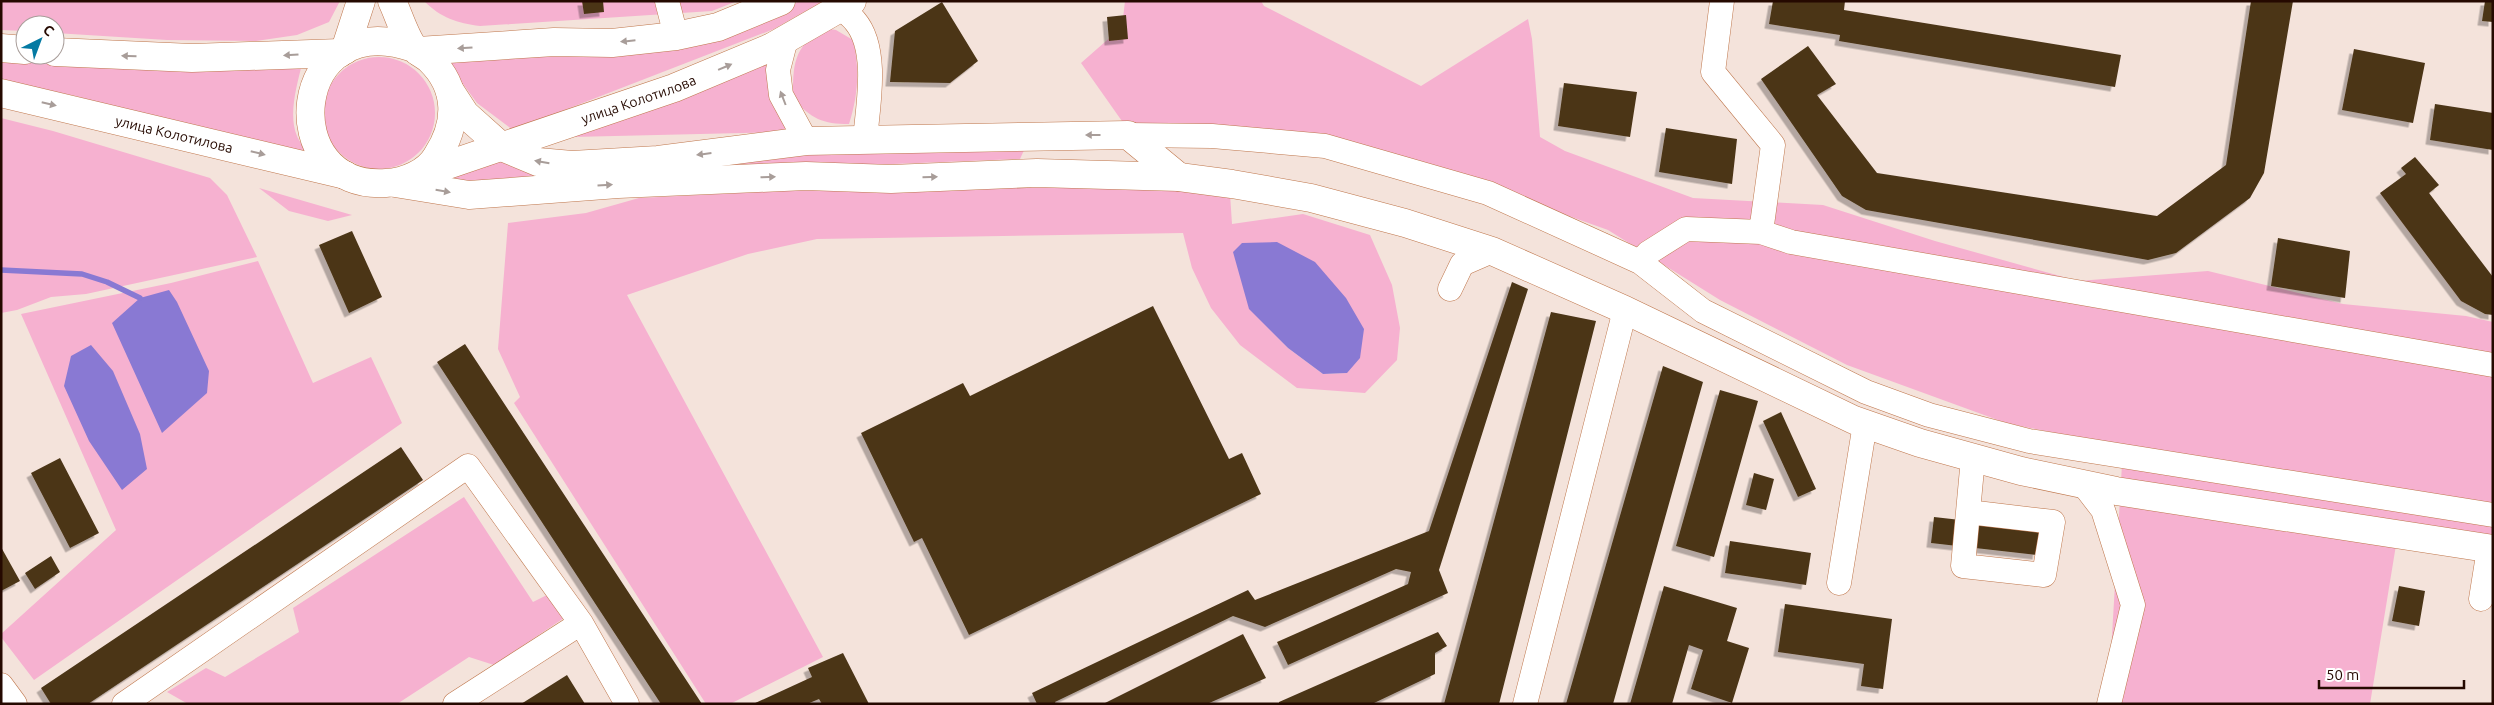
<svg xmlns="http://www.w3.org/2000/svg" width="2494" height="705" viewBox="0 0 2494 705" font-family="Ubuntu,sans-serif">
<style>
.green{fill:#f6b1d0;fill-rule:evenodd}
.water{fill:#8979d3}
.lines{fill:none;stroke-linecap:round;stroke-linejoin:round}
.stream{stroke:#8979d3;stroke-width:5.5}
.building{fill:#4b3518;filter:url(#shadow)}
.minor-casing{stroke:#bf764b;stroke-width:25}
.major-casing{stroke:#bf764b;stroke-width:29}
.minor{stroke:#fff;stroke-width:24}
.major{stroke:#fff;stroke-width:28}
.oneway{fill:#a89d99}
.labels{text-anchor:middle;stroke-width:5;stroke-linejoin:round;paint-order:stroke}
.street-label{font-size:14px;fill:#250900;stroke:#fff}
</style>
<defs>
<filter id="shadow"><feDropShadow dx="-4.5" dy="4.5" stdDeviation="0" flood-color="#0004"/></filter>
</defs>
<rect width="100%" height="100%" fill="#f4e3db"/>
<path class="green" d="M1,1h339l-11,21 -32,13 -41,6 -89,-1 -112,-7v-8h-30v6l-24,-1z
M424,1h313l-25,10 -232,15c-23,-3 -39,-8 -56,-25z
M799,1h24l-49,28 -261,101 -36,-27 -36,-49 345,-45z
M1125,1h136l3,5 157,80 107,-67 4,20 8,98 25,14 128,47 130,7 112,36 143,40 130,-10 135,33 123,12 27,6v239l-97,-16 -26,159h-262l15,-257 -117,-24 -159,-58 -127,-65 -112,-70 -174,-62 -310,-44 -43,-61 41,-36z
M823,28l13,2 17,10c7,29 5,56 -4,84 -26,0 -38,-5 -56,-26 0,-33 0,-50 30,-70z
M323 113a56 56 0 1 1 112 0a56 56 0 1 1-112 0Z
M1,58l217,12 84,-6c-5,21 -14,51 -5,72 2,5 7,11 11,17l-157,-36 -75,-21 -75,-15z
M772,59c-8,34 -1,46 18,73l-218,5z
M1,118l52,13 157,47 17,17 30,62 -171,37 -35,3 -34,13 -16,3z
M1025,148l-5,11 -580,23 71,-26z
M917,184h156l157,10 2,30 71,-10 67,21 22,50 8,43 -3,32 -32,33 -68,-5 -57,-43 -29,-37 -19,-40 -9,-35 -366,6 -69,15 -121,41 196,362 -93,47h-24l-192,-301 6,-6 -22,-48 10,-126 78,-10 53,-15zM1250,309l97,64 -24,1 -35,-26z
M259,188l93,27 -24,6 -39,-10z
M258,261l55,122 58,-26 31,66 -368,257 -33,-43v-3l115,-104 -95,-216 150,-31z
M464,497l69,105 16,-8 15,24 -70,47 -25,-8 -72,47h-209l-21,-12 39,-24 19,9 74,-45 -6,-24z"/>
<path class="water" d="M1277,242l38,20 31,36 18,31 -4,29 -13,15 -24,1 -35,-26 -39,-39 -16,-57 9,-9z
M169,290l8,12 32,69 -2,22 -45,40 -50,-110 28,-25z
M91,345l22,26 27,63 7,35 -25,21 -33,-49 -25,-55 7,-30z"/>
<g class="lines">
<path class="stream" d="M1,270l81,4 25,8 33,16"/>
</g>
<path class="building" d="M582,1h21l1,11 -20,2z
M1773,1h72l-1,9 277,45 -6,32 -276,-46 1,-6 -71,-11z
M2251,1h42l-29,172 -14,25 -74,55 -28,7 -282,-50 -24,-14 -81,-117 47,-33 28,38 -19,11 60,78 280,43 69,-51z
M2485,1h8v21l-11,-1z
M942,2l36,59 -28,22 -60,-1 5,-51z
M1126,15l2,24 -19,2 -2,-24z
M2354,49l71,14 -12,60 -71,-13z
M1564,83l73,9 -7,45 -72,-11z
M2435,104l58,9v37l-63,-10z
M1666,128l71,11 -5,45 -73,-12z
M2415,157l24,28 -10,8 64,84v38l-8,-1 -24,-13 -81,-108 26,-19 -5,-6z
M352,231l30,66 -33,16 -30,-68z
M2278,238l72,13 -5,47 -74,-12z
M1512,282l16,7 -89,281 9,23 -160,72 -11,-23 131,-58 3,-12 -15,-3 -131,58 -32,-11 -178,86 1,2h-19l-5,-11 216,-103 7,10 174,-69z
M1153,306l76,153 13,-6 19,41 -292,141 -47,-97 -8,4 -53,-109 102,-50 7,13z
M1551,312l45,9 -97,383h-55z
M465,344l237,360h-41l-224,-342z
M1663,366l40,16 -90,322h-47z
M1720,390l38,11 -44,156 -38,-11z
M1781,412l35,77 -18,8 -35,-76z
M401,447l22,33 -335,224h-37l-10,-16z
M60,458l39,75 -29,15 -39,-75z
M1754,473l20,6 -8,31 -20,-5z
M1934,517l106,12 -3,26 -106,-12z
M1730,541l81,12 -5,32 -81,-12z
M1,547l19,34 -19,10z
M51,556l9,16 -25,17 -10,-16z
M1664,586l73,22 -10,33 22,7 -17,55 -41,-14 12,-39 -14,-5 -17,59h-42z
M2399,586l26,5 -6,35 -27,-5z
M1785,604l107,15 -9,70 -22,-3 3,-22 -86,-12z
M1438,632l9,14 -12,7v21l-63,30h-93v-2z
M1243,634l23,44 -59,26h-104z
M843,653l26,51h-47l-3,-5 -12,5h-54l59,-27 -4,-9z
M567,675l18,29h-64z"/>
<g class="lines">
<defs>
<path id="minor" d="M667,1l9,35
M1722,1l-9,71 60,73 -12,87
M841,8c4,4 10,8 14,13 24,28 13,85 10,118
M786,39l-8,31 3,25 25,46
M1128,135l84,1 113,10 163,47 152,69 63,49 163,81 63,23 100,26 464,74
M1640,262l8,-9 38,-24 75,3 30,10 702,123
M1450,289l12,-25 30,-13
M2083,484l20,26 30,95 -24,99
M1968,512l85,10 -9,53 -81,-9 10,-108
M1839,583l26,-159
M2481,599l8,-50
M1,685l14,19
M124,704l344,-238 113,157 46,81
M455,704l126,-81
M1525,704l100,-394"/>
<g id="major">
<path d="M392,1c6,12 14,39 23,48 4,4 11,7 15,11 29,28 28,64 7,96 -10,17 -32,26 -51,27 -112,8 -97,-179 28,-135"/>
<path d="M1,48l24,2"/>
<path d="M345,50l16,-49"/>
<path d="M418,51l136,-9 58,1 64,-7 42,-9 63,-26"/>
<path d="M55,52l137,6 148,-5"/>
<path d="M450,91l15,23 37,33 36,15 34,3 86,-5 148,-19 322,-6 51,42"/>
<path id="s1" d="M1,93l344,82"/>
<path id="s2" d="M421,174l253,-86 98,-41 80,-46"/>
<path d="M395,183l74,12 149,-11 188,-8 85,3 146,-6 142,4 53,7 79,14 94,25 87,28 133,59 229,110 66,23 101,28 95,20 377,58"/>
</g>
</defs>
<use href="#minor" class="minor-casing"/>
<use href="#major" class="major-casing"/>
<use href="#minor" class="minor"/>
<use href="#major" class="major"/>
</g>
<defs><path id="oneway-solid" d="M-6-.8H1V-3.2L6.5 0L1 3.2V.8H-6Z" transform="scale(1.25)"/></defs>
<g class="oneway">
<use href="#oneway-solid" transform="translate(628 41) rotate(174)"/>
<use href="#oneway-solid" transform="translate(465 48) rotate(176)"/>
<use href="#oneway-solid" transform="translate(291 55) rotate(176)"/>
<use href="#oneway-solid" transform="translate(129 56) rotate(-178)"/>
<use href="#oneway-solid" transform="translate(725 67) rotate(-23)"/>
<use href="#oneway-solid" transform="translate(783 98) rotate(-111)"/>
<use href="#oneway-solid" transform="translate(49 104) rotate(13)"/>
<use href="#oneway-solid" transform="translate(1093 135) rotate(180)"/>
<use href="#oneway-solid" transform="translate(258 153) rotate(14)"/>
<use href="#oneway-solid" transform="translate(704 154) rotate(173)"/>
<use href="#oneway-solid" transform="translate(542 162) rotate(-170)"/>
<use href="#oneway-solid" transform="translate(768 177) rotate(-2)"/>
<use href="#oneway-solid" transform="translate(930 177) rotate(-2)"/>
<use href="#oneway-solid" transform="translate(605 185) rotate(-4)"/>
<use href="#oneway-solid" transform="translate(443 191) rotate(10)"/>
</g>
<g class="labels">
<g class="street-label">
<text dy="5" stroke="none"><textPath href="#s2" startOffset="230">улица Колотилова</textPath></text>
<text dy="5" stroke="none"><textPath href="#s1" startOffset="178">улица Колотилова</textPath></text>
</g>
</g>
<rect width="2494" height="705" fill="none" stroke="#250900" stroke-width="5"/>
<g transform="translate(40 40) rotate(42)"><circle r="24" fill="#ffffff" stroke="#a89d99"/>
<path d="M0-4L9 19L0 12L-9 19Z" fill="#047aa3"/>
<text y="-8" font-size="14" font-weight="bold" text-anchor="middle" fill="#250900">С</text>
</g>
<path d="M2319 680v8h145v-8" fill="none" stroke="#250900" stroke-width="2.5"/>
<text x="2326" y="680" font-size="15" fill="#250900" stroke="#ffffff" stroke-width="4" paint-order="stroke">50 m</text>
</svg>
